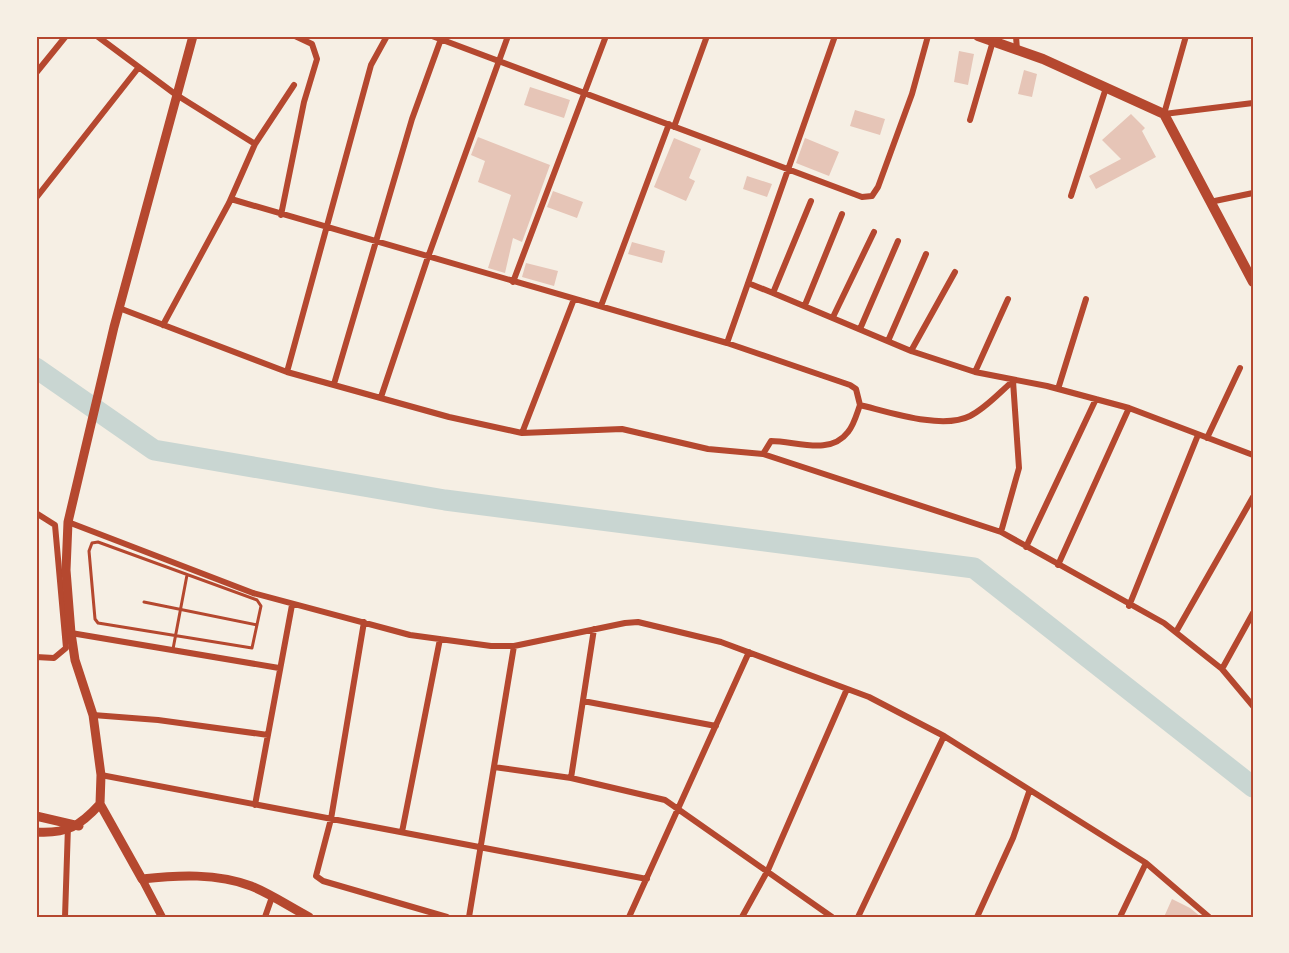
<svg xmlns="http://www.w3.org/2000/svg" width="1289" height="953" viewBox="0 0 1289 953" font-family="Lato,sans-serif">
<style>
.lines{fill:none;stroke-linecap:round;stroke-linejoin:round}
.river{stroke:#c9d6d2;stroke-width:21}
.building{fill:#e6c5b7}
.service{stroke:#b5482f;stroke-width:3}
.minor{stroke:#b5482f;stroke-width:6}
.tertiary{stroke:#b5482f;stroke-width:8}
.secondary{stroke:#b5482f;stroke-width:9}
.primary{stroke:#b5482f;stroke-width:10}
.neatline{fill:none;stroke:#b5482f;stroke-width:2}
</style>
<rect width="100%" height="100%" fill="#f6efe4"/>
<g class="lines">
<path class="river" d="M36,368l118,82 291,50 529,68 279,219"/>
</g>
<path class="building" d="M959,51l15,3 -6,31 -14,-3z
M1024,70l13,4 -5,23 -14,-3z
M530,87l40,13 -6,18 -40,-13z
M855,110l30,9 -5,16 -30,-9z
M1131,114l14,14 -3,3 14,26 -60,32 -7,-13 32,-17 -19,-19z
M478,137l72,28 -28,77 -9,-4 -8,35 -17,-5 23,-73 -33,-13 7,-21 -14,-6z
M674,138l27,11 -12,29 6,3 -9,20 -32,-14z
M805,138l34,14 -10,24 -33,-13z
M747,176l25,8 -5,13 -24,-8z
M553,191l30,11 -6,16 -30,-11z
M632,242l33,9 -3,12 -34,-9z
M526,263l32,8 -4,15 -32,-9z
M1172,899l18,9 11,9h-37z"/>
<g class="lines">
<path class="service" d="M98,542l159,58 4,6 -9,42 -154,-25 -3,-4 -6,-68 3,-8z
M144,602l113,23
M173,649l14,-74"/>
<path class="minor" d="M97,36l78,58 80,50
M432,36l430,161 10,-1 6,-9 34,-93 16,-58
M1016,36l1,14
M1186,36l-22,78 89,-11
M36,73l30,-37
M970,120l23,-79
M674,127l33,-91
M1071,196l35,-108
M36,198l103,-131
M231,199l496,144 123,42 6,4 4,16
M811,201l-38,92 138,58 64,21 72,14 82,22 124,47
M1210,202l43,-9
M281,215l23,-113 13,-43 -5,-15 -17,-8
M513,282l93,-246
M748,283l25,10
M805,305l37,-91
M601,306l68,-182
M119,308l168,64 162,45 73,16 100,-4 86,20 55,5
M833,317l41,-85
M163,325l66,-122 26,-59 39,-59
M860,329l38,-88
M888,341l38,-87
M727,343l108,-307
M911,351l44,-79
M287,372l84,-307 16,-29
M975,372l33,-73
M1013,381c-14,12 -27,27 -43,35 -28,14 -81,-4 -110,-11 -3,8 -6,20 -12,27 -18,24 -52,9 -77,9l-8,13 238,78 163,91 58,46 31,37
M334,384l78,-265 29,-80
M1058,389l28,-90
M381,397l47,-140 80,-221
M522,433l52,-134
M1207,438l33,-70
M36,513l19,12 11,123 -12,10 -18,-1
M68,522l185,71 157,42 81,11h23l111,-23 13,-1 83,20 148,55 75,39
M1001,532l18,-64 -6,-87
M1026,547l70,-148
M1058,565l71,-157
M1129,606l69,-171
M364,622l-33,197 -15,57 7,5 124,36
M1176,632l77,-135
M71,633l208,35
M1222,669l31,-56
M583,701l133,25
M93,715l65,5 110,15
M494,767l77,11 94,22 167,117
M101,775l546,104
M571,778l23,-149
M255,805l37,-200
M402,832l38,-193
M65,917l3,-91
M265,917l7,-20
M469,917l45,-271
M629,917l120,-265
M742,917l26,-47 79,-181
M858,917l86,-181 202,127
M977,917l36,-79 16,-46
M1120,917l26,-54 63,54"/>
<path class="tertiary" d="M142,879l20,38"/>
<path class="secondary" d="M100,804l42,75c36,-4 75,-6 109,7 20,8 39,21 58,31
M36,816l43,10
M36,832c31,2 44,-6 64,-28l1,-29 -8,-60 -18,-55 -4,-27 -5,-63 2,-48 46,-195 79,-291"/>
<path class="primary" d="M978,36l65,23 121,55 89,168"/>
</g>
<rect width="1289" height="953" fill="none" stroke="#f6efe4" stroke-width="75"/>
<rect x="38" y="38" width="1214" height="878" class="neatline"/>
</svg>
